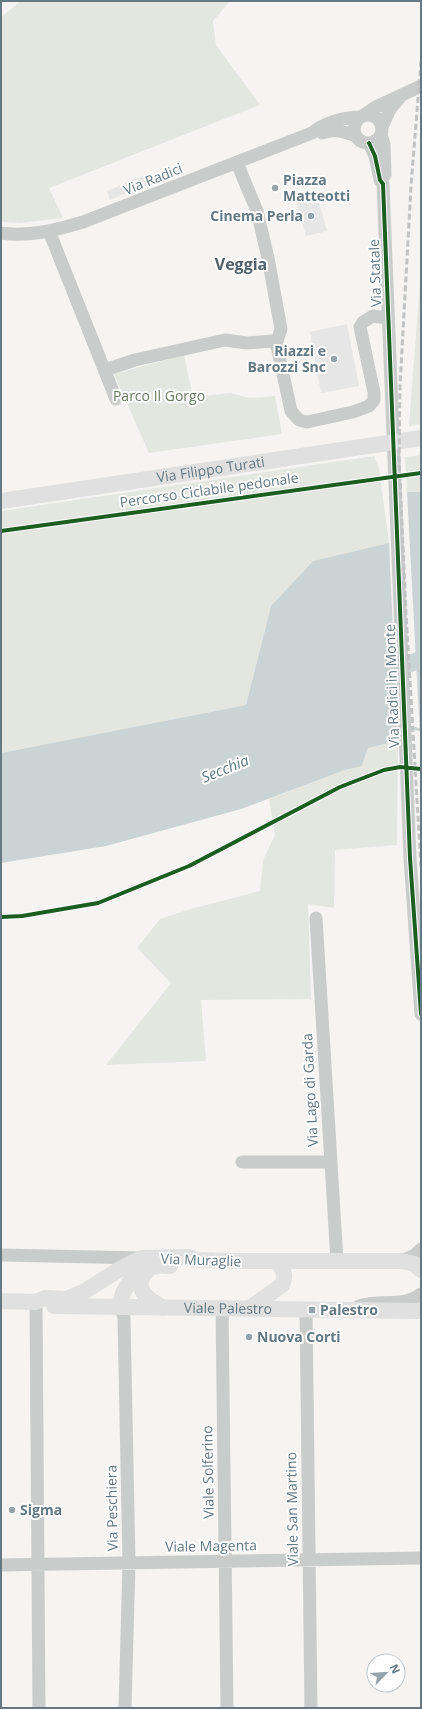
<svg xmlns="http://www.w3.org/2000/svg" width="422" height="1709" viewBox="0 0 422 1709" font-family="'Open Sans',sans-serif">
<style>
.built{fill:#e5e6e5}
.green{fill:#e4e7e0}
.water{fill:#cad4d5}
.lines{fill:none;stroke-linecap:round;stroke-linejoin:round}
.stream{stroke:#cad4d5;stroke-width:3}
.river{stroke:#cad4d5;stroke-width:17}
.minor{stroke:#cacccc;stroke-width:13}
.major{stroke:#dfe0df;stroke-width:16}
.rail{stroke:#c0c2c3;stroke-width:3;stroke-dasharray:6 3;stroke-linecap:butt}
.cycleway-casing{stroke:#fff;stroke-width:6}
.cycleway{stroke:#1b5e20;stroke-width:4}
.poi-dot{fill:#96a4aa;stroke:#fff;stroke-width:1.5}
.labels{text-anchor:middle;stroke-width:4;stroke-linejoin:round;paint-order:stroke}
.street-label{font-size:14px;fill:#637984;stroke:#fff}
.poi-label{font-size:14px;font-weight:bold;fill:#637984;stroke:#fff;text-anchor:start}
.park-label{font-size:14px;fill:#6a7b62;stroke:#fff}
.water-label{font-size:15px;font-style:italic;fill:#5f7b81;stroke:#fff}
.quarter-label{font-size:16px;font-weight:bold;fill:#526169;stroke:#fff}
</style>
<rect width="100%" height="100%" fill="#f5f4f2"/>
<path class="built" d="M150,173l4,9 -44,18 -3,-9z
M317,195l10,36 -21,5 -10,-35z
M347,324l12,62 -38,7 -11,-61z"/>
<path class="green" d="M21,1h209l-17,20 3,24 44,60 -211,83 14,30 -43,5 -19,-1v-205z
M421,268v156l-12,2z
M184,355l9,42 38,-4 19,5 25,-2 7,38 -133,19 -35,-79z
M421,455v37h-14l-2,-35z
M374,456l5,13 10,74 -76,18 -42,45 -25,99 -245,48v-242z
M398,741l-1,104 -62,5 -1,58 -26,-4 3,95 -110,1 5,61 -100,4 65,-82 -34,-35 23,-29 31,-10 69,-18 3,-31 12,-25 -6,-36 76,-29 17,-4 6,-18z"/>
<path class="water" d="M407,492h14v262z
M389,543l9,198 -30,7 -6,18 -17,4 -104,39 -135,37 -105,17v-110l245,-48 25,-99 42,-45z"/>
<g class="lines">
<path class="stream" d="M409,727l12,3"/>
<path class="river" d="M378,686l10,-13 33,-14"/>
<path class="minor" d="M354 129a14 14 0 1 1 28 0a14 14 0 1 1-28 0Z
M364,115l12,-8 45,-21
M382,127l8,-18 11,-13
M322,133c13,-5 22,-1 34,3
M381,135l3,9 1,31
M369,143l6,13 5,24 3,4 27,674 11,156
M237,163l20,48 11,47 13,71 -5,15
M49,231l67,168
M1,233c29,4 55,-3 82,-11l229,-89c12,-10 32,-16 48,-16
M105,370l30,-10 90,-20 22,3 25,-2 5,5 14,65 8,9 8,2 46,-10 16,-6 5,-6v-8l-14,-65 3,-5 10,-6 15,2
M316,918l21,343
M242,1162h88
M1,1255l141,3
M402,1261l13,-6 6,-6
M36,1302l3,406
M359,1306c21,-7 44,2 62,-12
M121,1307l3,11 5,244 -4,146
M222,1307l5,401
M306,1309l5,399
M1,1565l420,-7"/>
<g class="major">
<path id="s1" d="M1,501l420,-63"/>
<path d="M1,1301l35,1 9,-4 21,1 19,-8 35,-22 22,-11 48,-1 4,3 41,1h167l12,3 7,6"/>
<path id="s2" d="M54,1306l367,5"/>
<path d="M121,1307c-2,-15 12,-30 21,-41"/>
<path d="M163,1308c-6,-4 -16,-9 -20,-16 -7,-11 3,-24 14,-26 4,-1 9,0 13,0"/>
<path d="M250,1308l32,-23c5,-10 1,-16 -5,-24"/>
</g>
<path class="rail" d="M421,61l-10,125 -11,200 -1,72 7,155 15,255"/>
<defs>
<path id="cycleway" d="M369,143l6,13 5,24 3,4 27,674 11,156
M1,531l420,-58
M1,917l21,-1 76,-13 91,-37 151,-79 44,-17 16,-3 21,2"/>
</defs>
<use href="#cycleway" class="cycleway-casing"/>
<use href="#cycleway" class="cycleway"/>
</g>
<g class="poi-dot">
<circle cx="275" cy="188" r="4"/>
<circle cx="311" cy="216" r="4"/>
<circle cx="334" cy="359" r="4"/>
<rect x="308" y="1306" width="8" height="8" rx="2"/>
<circle cx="249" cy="1337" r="4"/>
<circle cx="12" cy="1510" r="4"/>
</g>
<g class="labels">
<g class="street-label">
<text transform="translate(153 179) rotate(-22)" y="5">Via Radici</text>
<text transform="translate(375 273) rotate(-92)" y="5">Via Statale</text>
<text dy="5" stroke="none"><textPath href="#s1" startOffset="212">Via Filippo Turati</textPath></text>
<text transform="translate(209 490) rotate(-8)" y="5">Percorso Ciclabile pedonale</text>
<text transform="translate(392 686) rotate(-92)" y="5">Via Radici in Monte</text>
<text transform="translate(310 1090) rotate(-93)" y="5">Via Lago di Garda</text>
<text transform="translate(201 1260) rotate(2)" y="5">Via Muraglie</text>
<text dy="5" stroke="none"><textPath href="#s2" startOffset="174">Viale Palestro</textPath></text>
<text transform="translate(208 1472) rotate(-91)" y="5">Viale Solferino</text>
<text transform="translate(112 1508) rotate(-91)" y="5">Via Peschiera</text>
<text transform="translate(292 1509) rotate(-91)" y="5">Viale San Martino</text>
<text transform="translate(211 1546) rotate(-1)" y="5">Viale Magenta</text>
</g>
<g class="poi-label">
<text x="283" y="185">Piazza<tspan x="283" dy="16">Matteotti</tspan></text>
<text x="303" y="221" text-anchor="end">Cinema Perla</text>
<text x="326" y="356" text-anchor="end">Riazzi e<tspan x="326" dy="16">Barozzi Snc</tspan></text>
<text x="320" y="1315">Palestro</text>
<text x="257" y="1342">Nuova Corti</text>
<text x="20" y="1515">Sigma</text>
</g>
<g class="park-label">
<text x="159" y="401">Parco Il Gorgo</text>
</g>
<g class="water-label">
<text transform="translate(225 769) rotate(-22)" y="5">Secchia</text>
</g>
<g class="quarter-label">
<text x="241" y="270">Veggia</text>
</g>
</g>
<rect width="422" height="1709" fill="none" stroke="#637984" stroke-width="4"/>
<g transform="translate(386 1673) rotate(65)"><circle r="19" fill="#ffffff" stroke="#c1c9ce"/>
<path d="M0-3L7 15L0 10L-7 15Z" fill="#96a4aa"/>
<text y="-6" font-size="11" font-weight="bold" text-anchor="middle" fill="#637984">N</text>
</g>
</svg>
